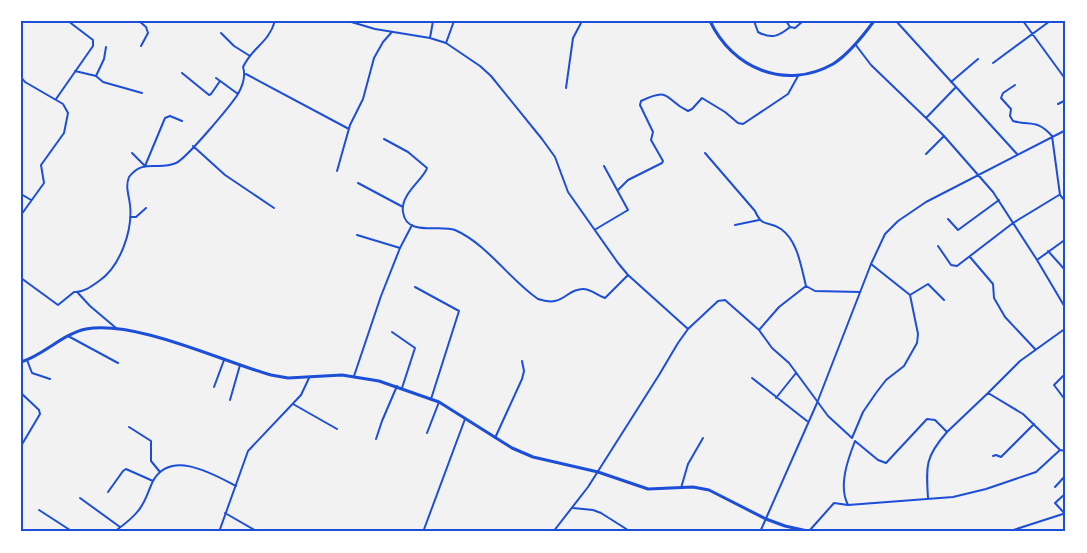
<svg xmlns="http://www.w3.org/2000/svg" width="1087" height="553" viewBox="0 0 1087 553" font-family="'PT Sans Narrow',sans-serif">
<style>
.lines{fill:none;stroke-linecap:round;stroke-linejoin:round}
.minor{stroke:#1d4ed8;stroke-width:2}
.tertiary{stroke:#1d4ed8;stroke-width:3}
.neatline{fill:none;stroke:#1d4ed8;stroke-width:2}
</style>
<rect width="100%" height="100%" fill="#f2f2f2"/>
<g class="lines">
<path class="minor" d="M139,21l7,6 2,6 -7,13
M348,21l27,8 55,9 16,5 34,23 11,10 51,63 13,18 13,35 50,71 10,12 60,54
M754,21l4,11c13,7 20,5 32,-5
M786,21l4,6 5,1 8,-7
M896,21l121,133
M1023,21l43,59
M21,25l1,-4
M221,33l13,13 16,10
M430,38l3,-17
M446,43l8,-22
M855,44l16,21 55,53 29,-30
M993,63l57,-42
M75,71l21,5 8,-17 2,-12
M182,73l27,22 2,-1 9,-13
M246,74l103,55
M96,76l7,6 39,11
M21,77l4,5 38,22 5,9 -4,20 -23,32 3,18 -23,32
M216,78l22,16
M951,82l27,-23
M1015,85l-12,8 -2,5 10,11 -1,7 3,5c18,5 24,-2 39,15l8,59 6,7
M566,88l7,-50 9,-17
M56,99l37,-53v-6l-25,-19
M1058,104l8,-4
M944,136l49,56 44,68 29,-21
M384,139l24,13 19,16c-3,11 -27,26 -24,44 3,25 37,12 52,18 32,14 55,50 83,69 26,9 27,-10 45,-10 9,0 14,7 22,9l23,-23
M193,146l32,29 49,33
M132,153l13,13
M705,153l50,58c8,18 13,9 26,18 17,12 20,38 25,57
M926,154l18,-18 -18,-18
M145,166l20,-48 5,-2 12,5
M337,171l13,-46 13,-26 11,-41 9,-16 8,-9
M358,183l45,24
M618,190l10,-10 34,-17 1,-2 -12,-21 2,-8 -13,-27 1,-4c31,-15 23,-1 47,10l4,-2 10,-11 23,14 13,11 5,1 45,-30 10,-18
M21,194l10,6
M130,217h6l10,-9
M948,219l10,11 41,-30
M735,225l24,-5
M596,229l32,-19 -24,-44
M357,235l43,13 12,-23
M938,246l13,19 6,1 56,-43 46,-28
M1048,251l18,20
M970,257l23,27 1,14 11,19 30,32
M1037,260l29,49
M21,278l37,27 16,-13c9,1 18,-6 25,-11 21,-14 34,-51 31,-76 -1,-10 -5,-18 -1,-28 14,-19 29,-6 47,-14 11,-5 55,-58 62,-69 5,-9 8,-18 5,-27 10,-21 25,-23 32,-46
M415,287l44,24 -28,88
M78,293l12,13 26,22
M910,295l18,-11 16,16
M759,330l13,18 17,15 39,53 24,22
M392,332l23,16 -13,40
M68,336l50,27
M27,360l5,13 18,6
M354,376l27,-80 19,-48
M1063,376l-9,9 12,16
M752,378l55,43
M214,387l10,-27
M21,393l18,17 1,4 -19,32
M988,393l32,-32 46,-33
M776,398l20,-25
M230,400l10,-35
M293,404l44,25
M129,427l22,14v20l9,11
M427,433l12,-31
M495,438l27,-59 2,-8 -2,-10
M852,438l11,-26 13,-19 10,-13 18,-14 13,-23 1,-9 -8,-39 -39,-31
M376,439l6,-18 15,-35
M993,456l3,-1 5,2 33,-33
M1055,487l11,-12
M681,488l7,-24 15,-26
M108,492l15,-21 3,-2 27,12
M1066,493l-11,10 11,12
M80,498l40,29
M928,498c-2,-32 -3,-41 19,-66
M848,505l105,-8 33,-8 50,-17 24,-22
M573,508l20,2 8,3 30,19
M39,510l34,22
M225,513l33,19
M810,530l24,-27 14,2c-10,-19 0,-46 7,-64l23,19 8,3 41,-44 8,1 12,12 41,-39 35,21 37,36 6,1
M114,532c8,-6 18,-13 24,-21 8,-9 10,-20 15,-30 18,-32 60,-7 83,5
M219,532l29,-81 53,-56 8,-17
M423,532l42,-113
M553,532l35,-45 71,-112 19,-32 10,-14 30,-28 7,-1 34,30 20,-23 27,-21 9,5 45,1
M760,532l57,-129 54,-139 14,-30 13,-13 28,-19 140,-72
M1007,532l59,-19"/>
<path class="tertiary" d="M710,21c22,47 75,70 123,43 16,-10 30,-28 41,-43
M21,362c23,-7 41,-28 65,-33 50,-9 135,32 185,46l17,3 54,-3 37,6 60,21 73,46 21,9 65,15 50,17 45,-2 16,3 57,29 19,7 27,6"/>
</g>
<rect width="1087" height="553" fill="none" stroke="#ffffff" stroke-width="45"/>
<rect x="22" y="22" width="1042" height="508" class="neatline"/>
</svg>
